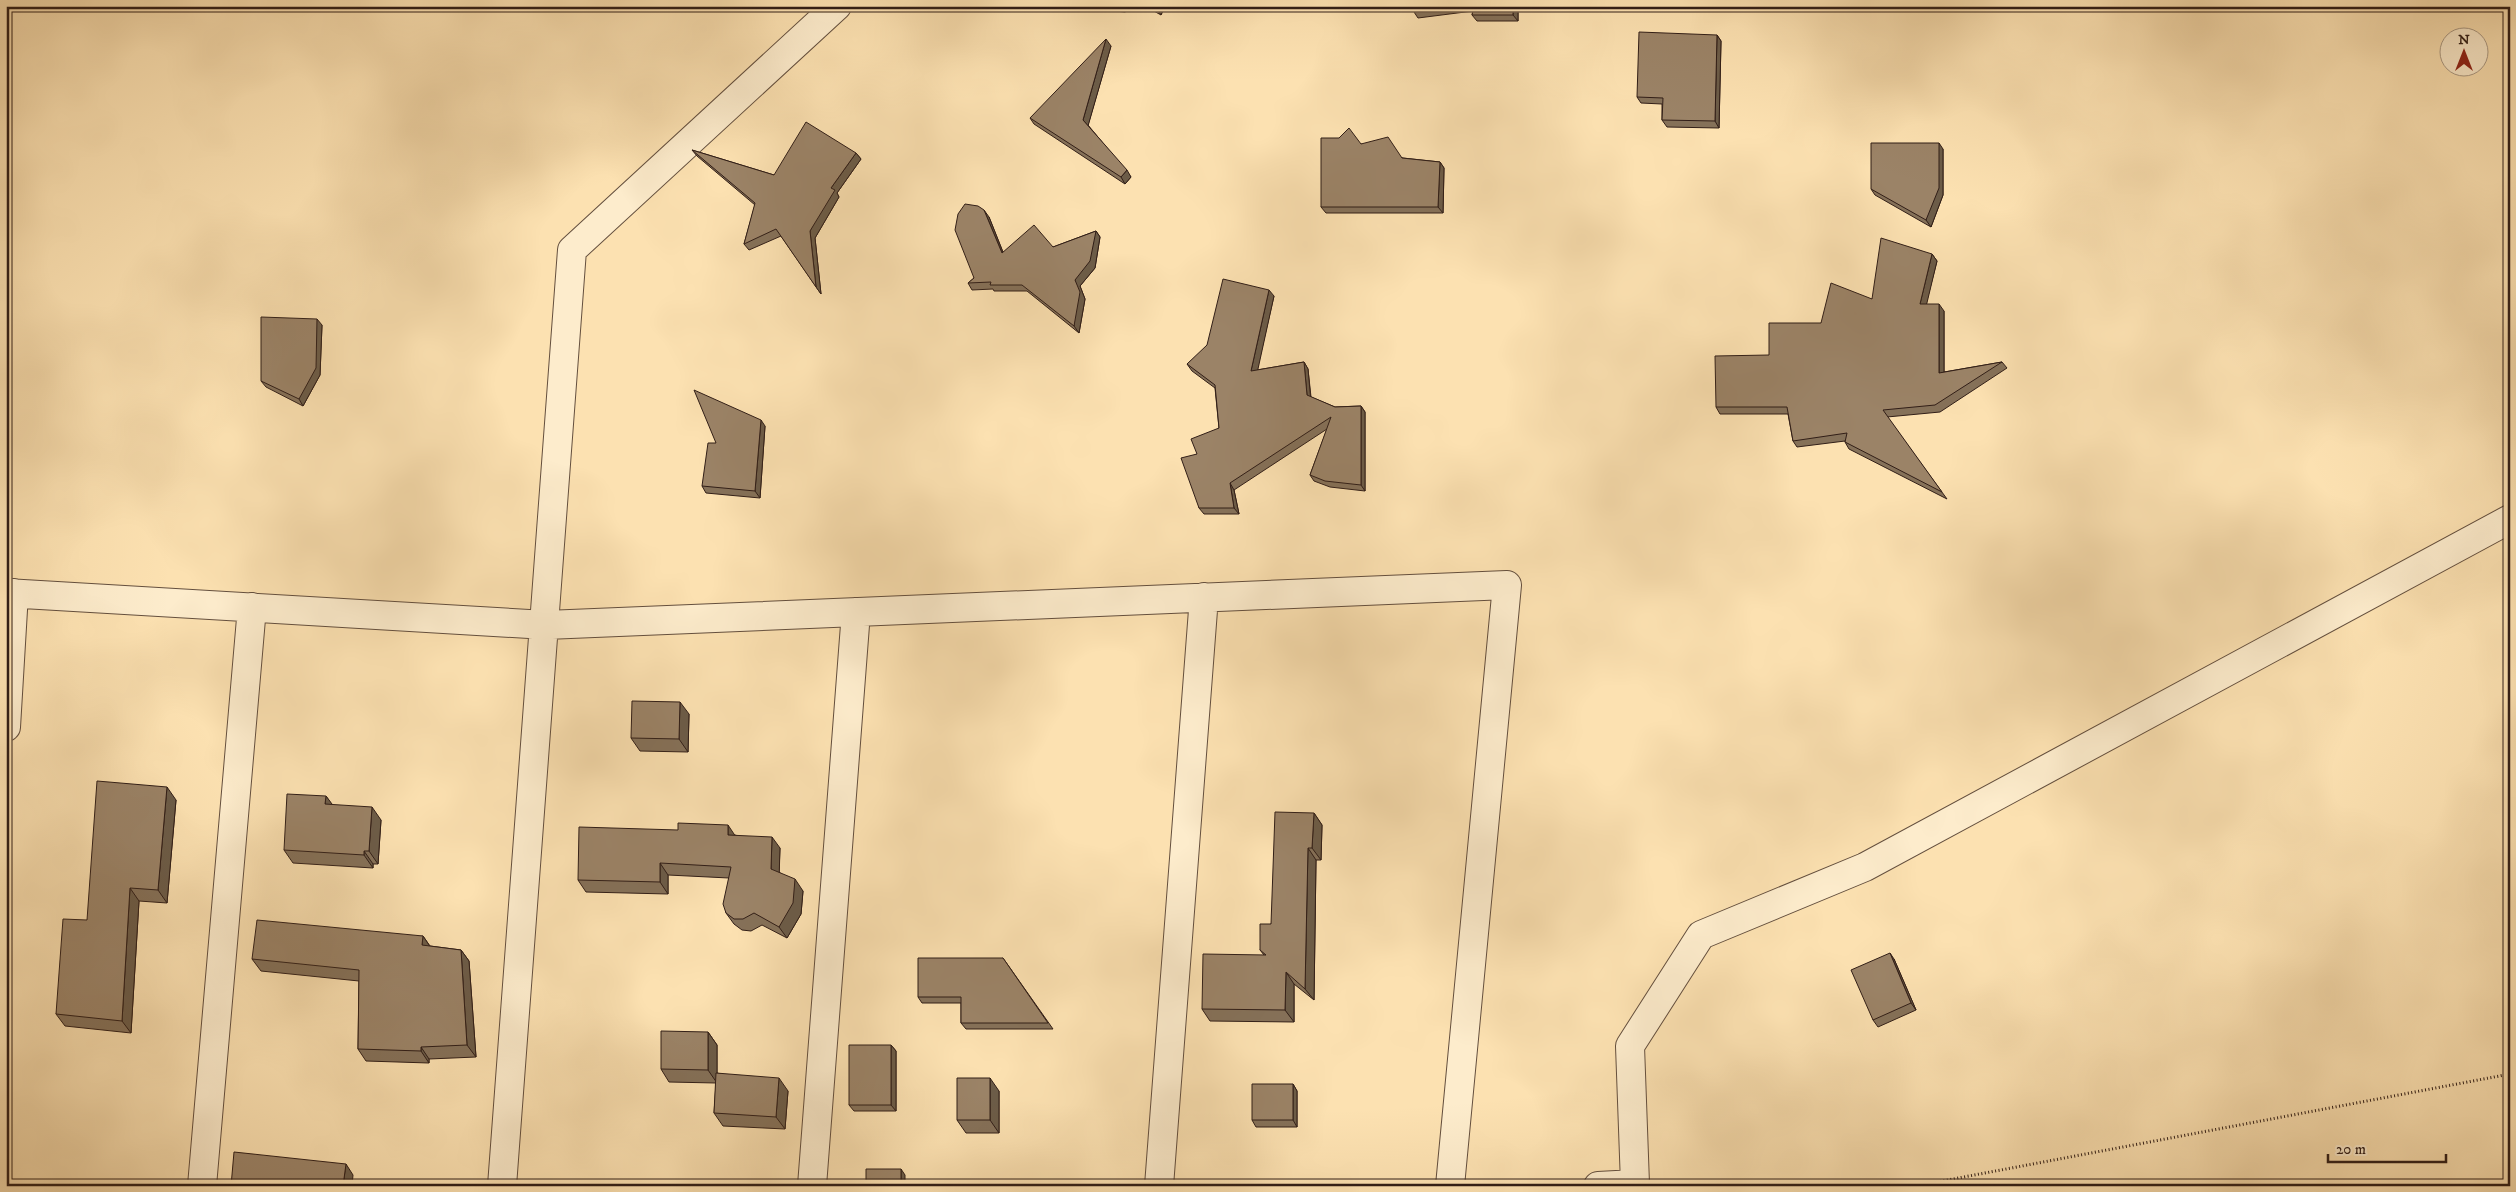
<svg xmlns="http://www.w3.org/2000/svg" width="2516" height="1192" viewBox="0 0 2516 1192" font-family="'IM FELL DW Pica',serif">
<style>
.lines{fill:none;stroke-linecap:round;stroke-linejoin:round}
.street-casing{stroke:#644f3e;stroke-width:30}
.path{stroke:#311e17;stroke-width:3;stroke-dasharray:1 2.5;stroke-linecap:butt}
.street{stroke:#fdeccc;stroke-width:28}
.wall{fill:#857159;stroke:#311e17}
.shaded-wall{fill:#6c5c48;stroke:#311e17}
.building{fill:#9b8367;stroke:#311e17}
</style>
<rect width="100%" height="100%" fill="#fce1b1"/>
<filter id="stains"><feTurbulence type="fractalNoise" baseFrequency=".004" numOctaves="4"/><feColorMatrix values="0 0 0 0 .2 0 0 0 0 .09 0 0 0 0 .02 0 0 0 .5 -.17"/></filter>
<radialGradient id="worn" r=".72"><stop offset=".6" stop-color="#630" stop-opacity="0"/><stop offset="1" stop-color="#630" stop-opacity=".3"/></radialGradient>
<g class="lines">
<defs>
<path id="street" d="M6,593l540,32 961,-40 -57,601
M6,727l8,-134
M202,1186l50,-579
M502,1186l70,-936 265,-244
M812,1186l44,-574
M1159,1186l45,-589
M1598,1186l37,-2 -5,-138 71,-111 164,-68 645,-348"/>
</defs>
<use href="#street" class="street-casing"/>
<path class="path" d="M1916,1186l594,-112"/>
<use href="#street" class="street"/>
</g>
<path class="wall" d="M1090,6h45l-10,6 -30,-3z
M1145,6h20l-4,9z
M1412,6h106v15h-41l-5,-6 1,-4 -55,7 -4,-6z
M1717,35l4,6 -2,87 -52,-1 -5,-7v-16l-21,-1 -4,-6z
M1111,46l-23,79 43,52 -6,7 -91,-60 -4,-6z
M1361,144l42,14 37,4 4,6 -1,45h-117l-5,-6z
M1943,149v46l-12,32 -56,-32 -4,-6z
M692,150l82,25 82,-22 5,6 -24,34 2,4 -24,41 6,56 -40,-58 -32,14 -5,-6 11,-39 -58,-49z
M989,217l14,35 50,-5 43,-16 4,6 -5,31 -15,18 5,13 -6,34 -52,-42h-33l-1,-2 -21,1 -4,-7 6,-5z
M1932,254l5,7 -11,43 18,7v61l58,-10 5,6 -67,44 -53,5 60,82 -98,-50 -4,-7v-1l-48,6 -4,-6 -5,-27h-68l-4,-7 105,-84 51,-24z
M1274,296l-17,74 47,-8 4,7 3,28 24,10 26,-1 4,6v79l-35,-4 -16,-6 -4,-6 17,-46 -93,61 5,24h-35l-5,-6 -2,-54 22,-26 -4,-40 -23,-17 -5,-7z
M322,325l-2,50 -17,31 -37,-19 -5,-6z
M765,426l-5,72 -54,-5 -4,-7z
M689,714l-1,38 -48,-1 -9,-13z
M326,796l6,9 49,15 -3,44h-5v4l-80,-5 -9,-13z
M176,800l-9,103 -28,-2 -8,132 -66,-7 -9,-12 31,-94z
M1314,813l8,12 -1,35h-5l-2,140 -20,-16v38l-84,-1 -8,-12 62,-54 -4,-5 11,-26z
M735,835l45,13 -1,24 24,19 -2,23 -14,24 -25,-13 -11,6 -9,-1 -8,-6 -8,-11 3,-35 -61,-3v19l-82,-2 -8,-12z
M423,936l7,10 31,4 8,11 7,96 -47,2v4l-63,-2 -8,-12 1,-68 -98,-10 -9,-12z
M1003,958l50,71h-87l-5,-6v-20h-39l-4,-6z
M1894,959l22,51 -38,17 -5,-7z
M708,1032l9,13v28l71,18 -3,38 -62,-3 -9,-13 2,-30 -47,-1 -8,-13z
M891,1045l5,6v60h-42l-5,-6z
M1293,1084l4,7v36h-41l-4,-7z
M999,1091v42h-33l-9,-13z"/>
<path class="shaded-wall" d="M1157,6h8l-4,9 -5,-7z
M1513,6h5v15l-5,-6z
M1717,35l4,6 -2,87 -4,-7z
M1106,39l5,7 -23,80 -5,-6z
M1939,143l4,6v46l-12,32 -5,-7z
M856,153l5,6 -24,34 2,4 -24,41 6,56 -5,-7 -6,-56 21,-43z
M1440,162l4,6 -1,45 -5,-6z
M1127,170l4,7 -6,7 -4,-7z
M984,210l5,7 17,43 -4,-7z
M1096,231l4,6 -5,31 -15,18 5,13 -6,34 -5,-7 1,-46z
M1932,254l5,7 -12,50 -5,-7z
M1269,290l5,6 -18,82 -5,-7z
M1939,304l5,7v68l-5,-6z
M317,319l5,6 -2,50 -17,31 -4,-7z
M1304,362l4,7 3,33 -4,-7z
M1361,406l4,6v79l-4,-6z
M761,420l4,6 -5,72 -5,-7z
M1230,483l4,7 5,24 -5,-6z
M680,702l9,12 -1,38 -9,-13z
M167,787l9,13 -9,103 -9,-13z
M326,796l9,12 -10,-4z
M372,807l9,13 -3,44 -9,-13z
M1314,813l8,12 -1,35 -9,-12z
M728,825l8,12 -8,-2z
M772,837l8,11 -1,32 -8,-11z
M1308,848l8,12 -2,140 -9,-11z
M364,851l9,13v4l-9,-13z
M660,863l8,12v19l-8,-12z
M795,879l8,12 -2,23 -14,24 -8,-11z
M130,888l9,13 -8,132 -9,-12z
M423,936l8,12 -9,-3z
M461,950l8,11 7,96 -9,-12z
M1890,953l4,6 22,51 -5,-7z
M1286,972l8,12v38l-9,-12z
M708,1032l9,13v38l-9,-13z
M891,1045l5,6v60l-5,-6z
M421,1047l8,12v4l-8,-12z
M779,1078l9,13 -3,38 -9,-12z
M990,1078l9,13v42l-9,-13z
M1293,1084l4,7v36l-4,-7z
M346,1164l7,11 -1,11h-9z
M901,1169l4,6v11h-4z"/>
<path class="building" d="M1412,6h45l-43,6z
M1474,6h39v9h-41z
M1639,32l78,3 -2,86 -53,-1 1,-22 -26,-1z
M1106,39l-23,81 44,50 -6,7 -91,-59z
M806,122l50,31 -25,35 4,2 -25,41 6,56 -40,-58 -32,15 11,-41 -63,-53 82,25z
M1349,128l12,16 27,-7 14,21 38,4 -2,45h-117v-69h18z
M1871,143h68v45l-13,32 -55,-31z
M965,204l13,2 6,4 18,43 32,-28 19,22 43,-16 -6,30 -15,19 5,12 -6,34 -52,-41h-32l1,-3 -23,1 6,-5 -19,-48 3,-16z
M1881,238l51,16 -12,50h19v69l63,-11 -67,43 -52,5 59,82 -97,-50 2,-9 -54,8 -6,-34h-71l-1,-51 54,-1v-32h52l10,-40 41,16z
M1223,279l46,11 -18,81 53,-9 3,33 28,12 26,-1v79l-36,-4 -15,-6 21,-58 -101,66 4,25h-35l-18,-50 16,-4 -6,-15 28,-11 -4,-43 -28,-21 20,-19z
M261,317l56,2 -1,49 -17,31 -38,-18z
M694,390l67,30 -6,71 -53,-5 6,-43h8z
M632,701l48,1 -1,37 -48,-1z
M97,781l70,6 -9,103 -28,-2 -8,133 -66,-7 7,-95 24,1z
M287,794l39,2 -1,8 47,3 -3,44h-5v4l-80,-5z
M1275,812l39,1 -2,35h-4l-3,141 -19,-17 -1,38 -83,-1 1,-55 63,1 -6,-5v-26h11z
M678,823l50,2v10l44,2 -1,32 24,10 -2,24 -14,24 -25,-14 -11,6h-9l-8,-6 -3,-9 8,-37 -71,-4v19l-82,-2 1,-53 99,3z
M257,920l166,16 -1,9 39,5 6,95 -46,2v4l-63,-2 1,-79 -107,-11z
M1890,953l21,50 -38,17 -22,-50z
M918,958h85l45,65h-87v-26h-43z
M661,1031l47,1v38l-47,-1z
M849,1045h42v60h-42z
M716,1073l63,5 -3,39 -62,-4z
M957,1078h33v42h-33z
M1252,1084h41v36h-41z
M234,1152l112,12 -3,22h-112z
M866,1169h35v15l-1,2h-34z
M900,1184h71v2h-71z"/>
<rect width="2516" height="1192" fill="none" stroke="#fce1b1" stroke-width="25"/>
<rect x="8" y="8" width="2501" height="1177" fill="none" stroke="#311e17" stroke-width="2.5"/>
<rect x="12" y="12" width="2491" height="1167" fill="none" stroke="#311e17"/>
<g transform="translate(2464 52)"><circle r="24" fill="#fdeccc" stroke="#ab9a84"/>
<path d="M0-4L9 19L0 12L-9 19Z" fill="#8f2418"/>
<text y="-8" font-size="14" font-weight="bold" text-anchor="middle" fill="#311e17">N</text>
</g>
<path d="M2328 1154v8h118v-8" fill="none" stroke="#311e17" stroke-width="2.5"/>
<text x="2336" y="1154" font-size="15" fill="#311e17" stroke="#fdeccc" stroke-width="4" paint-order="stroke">20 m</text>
<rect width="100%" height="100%" filter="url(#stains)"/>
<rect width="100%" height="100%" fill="url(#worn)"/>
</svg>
